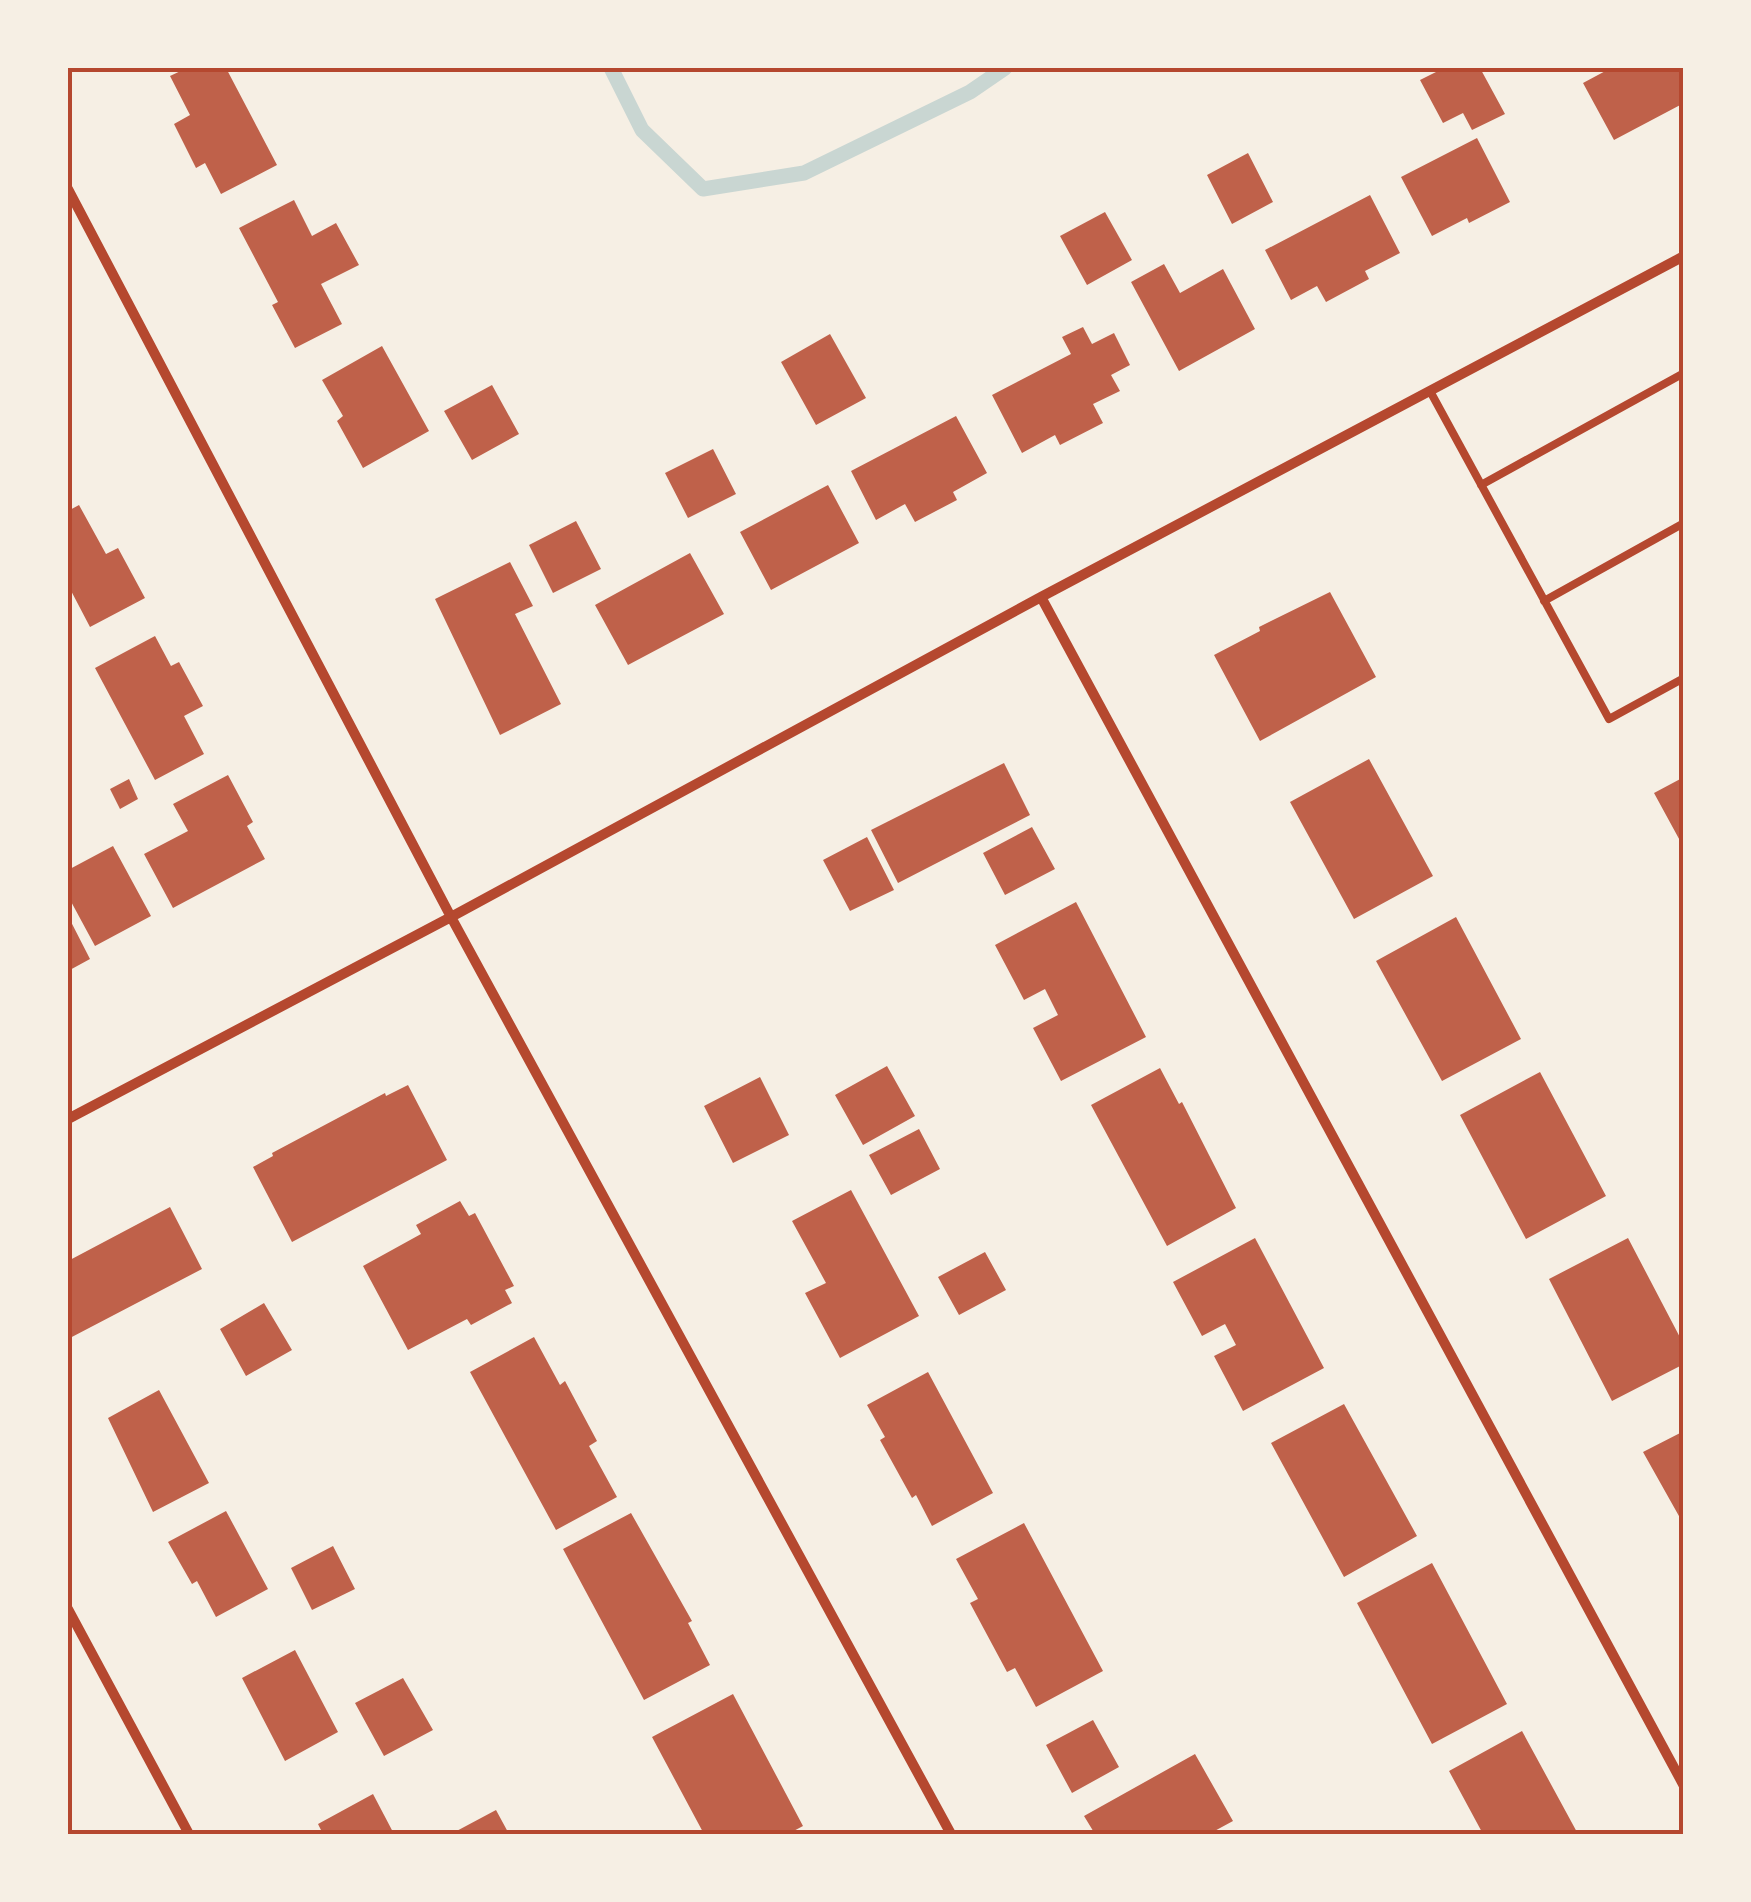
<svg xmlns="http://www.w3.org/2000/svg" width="1751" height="1902" viewBox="0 0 1751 1902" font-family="Overpass,sans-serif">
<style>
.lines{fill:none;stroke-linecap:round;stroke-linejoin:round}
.stream{stroke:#c9d6d2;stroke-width:15}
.building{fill:#bf614a}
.service{stroke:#b5482f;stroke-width:8}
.minor{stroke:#b5482f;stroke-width:10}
.neatline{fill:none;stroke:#b5482f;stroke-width:4}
</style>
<rect width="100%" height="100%" fill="#f6efe4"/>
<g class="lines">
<path class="stream" d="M611,68l31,62 61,59 101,-16 166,-81 35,-24"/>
</g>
<path class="building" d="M187,68h39l51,97 -56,29 -16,-31 -9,5 -22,-44 16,-9 -20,-39z
M1444,68h36l25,46 -33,16 -9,-17 -20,10 -23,-43z
M1611,68h73v35l-70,37 -31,-57z
M1477,138l33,64 -41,21 -2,-5 -35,18 -31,-59z
M1248,153l25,49 -41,22 -25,-49z
M1370,195l30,58 -35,18 4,8 -43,23 -9,-16 -26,14 -26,-50z
M294,200l18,36 24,-13 23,42 -38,19 21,40 -47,24 -23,-43 6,-3 -39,-74z
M1105,212l27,48 -45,25 -27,-49z
M1164,264l16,29 43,-24 32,60 -76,42 -48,-89z
M1083,327l9,17 22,-11 16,32 -19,10 9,16 -27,13 10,19 -43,22 -5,-10 -33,18 -30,-58 79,-41 -9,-17z
M830,334l36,64 -50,27 -35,-63z
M382,346l47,85 -66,37 -26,-47 6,-5 -21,-36z
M492,385l27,49 -47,26 -28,-49z
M956,416l31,57 -34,19 4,8 -42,22 -10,-18 -29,16 -25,-49z
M713,449l23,45 -48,24 -23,-45z
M828,485l31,58 -88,47 -31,-58z
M79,505l27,49 12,-6 27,50 -55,29 -22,-42v-74z
M576,521l25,48 -48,24 -24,-48z
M690,553l34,61 -96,51 -33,-60z
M510,562l23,44 -18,8 46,90 -61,31 -65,-136z
M1330,592l46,85 -116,64 -46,-86 46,-24 -1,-4z
M155,636l16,30 8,-4 24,44 -19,10 20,38 -49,26 -60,-112z
M1369,759l64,117 -79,43 -64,-117z
M1004,763l26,52 -132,68 -27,-53z
M228,775l25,47 -6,4 18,33 -92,49 -29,-54 44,-23 -15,-27z
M1684,777v71l-30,-55z
M129,779l9,20 -18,10 -10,-20z
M1032,827l23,42 -50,26 -22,-42z
M867,837l27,53 -44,21 -27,-51z
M113,846l38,70 -56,30 -27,-50v-26z
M1076,902l70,135 -85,44 -28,-53 25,-13 -13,-26 -21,11 -29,-55z
M68,916l22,43 -22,12z
M1456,917l65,122 -79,42 -66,-120z
M887,1066l28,50 -52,29 -28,-50z
M1160,1068l19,36 3,-2 54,106 -69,38 -76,-141z
M1540,1072l66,124 -80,43 -66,-124z
M760,1077l29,58 -56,28 -29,-57z
M408,1085l39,75 -155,82 -39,-75 20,-11 -1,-3 113,-60 1,3z
M919,1129l21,40 -49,26 -22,-40z
M851,1190l68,126 -79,42 -35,-65 21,-10 -34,-62z
M460,1201l9,15 6,-3 39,73 -9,4 7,13 -41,22 -4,-6 -59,31 -45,-84 58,-32 -5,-9z
M170,1207l32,62 -134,70v-78z
M1255,1238l69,130 -81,43 -29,-55 22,-11 -11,-21 -23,12 -29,-54z
M1628,1238l56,107v19l-72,37 -63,-122z
M985,1252l21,38 -47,25 -21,-38z
M264,1303l28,47 -46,26 -26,-47z
M534,1337l26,48 5,-4 32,60 -8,5 28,51 -61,33 -86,-158z
M928,1372l65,121 -61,33 -16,-31 -4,3 -32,-58 5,-3 -18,-32z
M159,1390l50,93 -56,29 -45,-94z
M1344,1404l73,132 -73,41 -73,-134z
M1684,1431v94l-41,-73z
M226,1511l42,78 -52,28 -19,-36 -5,3 -24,-42z
M631,1513l61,108 -4,2 22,42 -66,35 -81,-151z
M1024,1523l79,148 -67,36 -21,-39 -8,4 -37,-69 8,-4 -22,-40z
M333,1546l22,43 -43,21 -21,-42z
M1432,1563l75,141 -75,40 -75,-141z
M295,1650l43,82 -53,29 -43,-83z
M403,1678l30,52 -49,26 -29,-53z
M733,1694l70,132 -15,8h-84l-52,-97z
M1093,1720l26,47 -47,26 -26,-48z
M1522,1731l56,103h-95l-34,-63z
M1195,1754l38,67 -24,13h-114l-11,-18z
M373,1794l21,40h-71l-5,-10z
M496,1810l13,24h-58z"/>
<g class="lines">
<path class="service" d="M1430,391l179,328 75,-41
M1481,485l203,-112
M1544,601l140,-78"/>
<path class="minor" d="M68,189l383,728 500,917
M1041,597l643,1189
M68,1119l383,-202 590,-320 643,-341
M68,1609l121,225"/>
</g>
<rect width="1751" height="1902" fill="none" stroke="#f6efe4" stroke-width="140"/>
<rect x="70" y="70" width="1611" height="1762" class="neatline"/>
</svg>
